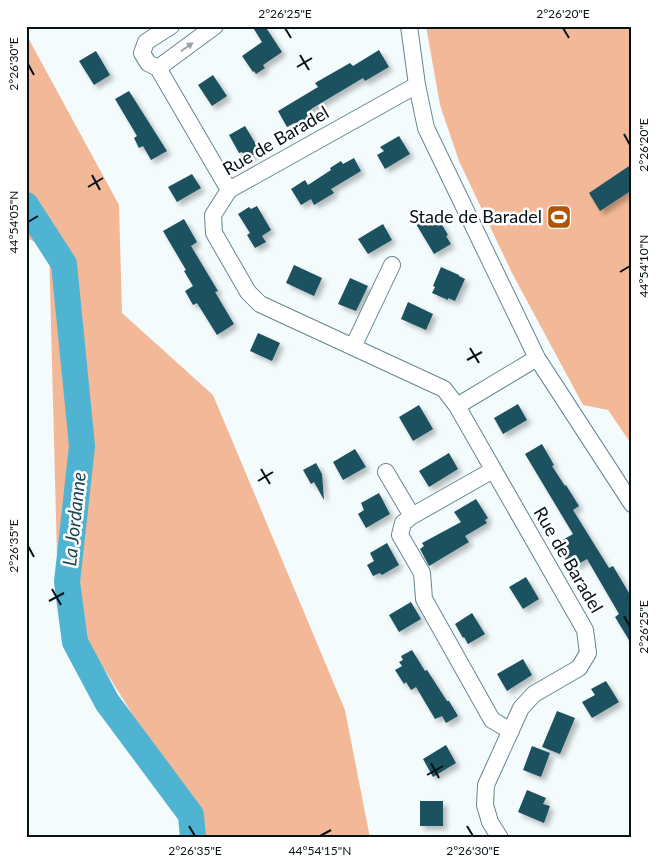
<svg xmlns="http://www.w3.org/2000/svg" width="658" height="864" viewBox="0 0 658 864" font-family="Lato,sans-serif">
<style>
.green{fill:#f3b897}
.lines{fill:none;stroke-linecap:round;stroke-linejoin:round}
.river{stroke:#4fb4d2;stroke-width:26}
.building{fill:#1b5161;filter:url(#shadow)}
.minor-casing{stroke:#678690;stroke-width:18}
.minor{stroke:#fff;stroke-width:16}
.oneway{fill:#9ca1a2}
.ticks{fill:none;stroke:#071317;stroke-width:2}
.labels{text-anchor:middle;stroke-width:5;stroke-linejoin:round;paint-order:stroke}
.street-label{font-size:18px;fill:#071317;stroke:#fff}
.poi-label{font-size:18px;fill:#071317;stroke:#fff;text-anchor:end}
.water-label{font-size:19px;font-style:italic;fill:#1b4755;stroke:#fff}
.neatline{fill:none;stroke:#071317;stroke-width:2}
.ticks-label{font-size:12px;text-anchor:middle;fill:#071317}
</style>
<defs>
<filter id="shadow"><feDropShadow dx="4" dy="4" stdDeviation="2.5" flood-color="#0004"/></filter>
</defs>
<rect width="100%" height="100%" fill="#f4fbfd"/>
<path class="green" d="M426,26h206v419l-24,-35 -25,-5 -71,-132 -53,-112 -19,-56z
M26,34l93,171 3,108 91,82 132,315 25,128h-176l2,-22 -138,-221 -9,-347 -23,-10z"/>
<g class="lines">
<path class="river" d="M26,205l38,59 18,182 -15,136 8,60 32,60 84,113 2,23"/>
</g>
<path class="building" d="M252,26h13l17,26 -19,13 2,3 -9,6 -2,-3 -1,1 -11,-16 20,-14z
M379,50l10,17 -24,14 -2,-3 -52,31 3,5 -10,9 -7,4 -3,-4 -7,4 -9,-16 40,-24 -3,-4 35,-20 3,3z
M96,51l14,24 -16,10 -15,-24z
M213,75l14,21 -15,10 -14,-21z
M129,91l38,60 -16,9 -8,-14 -4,2 -5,-10 3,-2 -22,-37z
M245,126l15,25 -14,8 -4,-7 -3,1 -10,-18z
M399,136l11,18 -25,15 -8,-14 7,-4 -4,-4z
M354,158l7,13 -30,18 3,4 -20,12 -3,-6 -10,6 -10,-16 14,-9 3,5 23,-15 -1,-2 11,-7 2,3z
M632,164v26l-32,21 -11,-18z
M192,174l9,14 -24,14 -9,-15z
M257,206l14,24 -9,6 4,6 -11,6 -8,-13 3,-2 -12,-19 11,-7 2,2z
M435,213l13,22 -2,1 5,8 -17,10 -18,-30z
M184,219l13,23 -6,4 27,45 -3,1 19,32 -17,11 -20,-32 -4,2 -8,-14 8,-5 -9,-15 2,-1 -23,-39z
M383,224l9,16 -24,14 -10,-15z
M294,265l28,13 -8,18 -28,-13z
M441,267l18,8v1l6,3 -10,22 -7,-3v2l-16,-7 3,-6 -2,-1z
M350,278l18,8 -12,25 -18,-7z
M408,302l25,12 -7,16 -25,-11z
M258,333l22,10 -8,18 -22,-10z
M518,404l9,16 -24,14 -9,-16z
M419,405l14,24 -20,12 -14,-24z
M542,444l12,21 -2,1 13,20 1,-1 13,21 -6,4 36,58 4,-2 19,32v47l-17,-28 4,-3 -32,-55 -16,9 -7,-11 3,-2 -8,-13 14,-8 -48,-80z
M355,449l11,18 -23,13 -10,-18z
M449,453l9,16 -29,18 -10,-16z
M316,463l6,11 2,26 -10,-18 -3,2 -8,-14z
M379,493l11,21 -24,14 -8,-14 6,-4 -3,-7z
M476,499l12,19 -3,2 2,3 -22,13 4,6 -40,24 -9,-17 4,-3 -2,-3 39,-21 -7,-10z
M387,543l12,22 -17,10 -2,-2 -7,3 -6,-11 7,-4 -4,-8z
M526,577l13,22 -16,10 -14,-22z
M411,602l10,17 -22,13 -10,-17z
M472,613l13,21 -17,10 -4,-7 -1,1 -8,-14z
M412,650l13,21 2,-1 20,31h2l9,15 -12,7 -4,-7 -7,3 -19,-32 -5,3 -5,-8 -2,2 -9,-14 7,-4 -3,-4 4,-2 -2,-4z
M523,659l9,16 -25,16 -10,-17z
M606,681l13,21 -27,16 -10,-16 13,-7 -4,-6z
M557,711l18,7 -15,36 -18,-7z
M446,745l10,18 -23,14 -10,-18z
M532,746l18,7 -9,24 -18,-7z
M527,790l19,8 -3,6 7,2 -6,17 -26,-11z
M420,801h23v25h-23z"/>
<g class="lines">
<defs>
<path id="minor" d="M171,26l-25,16 -4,11 6,10 10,5 71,122
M409,26l8,59 9,43 111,230 95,146
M158,68l57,-42
M417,85l-188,105 -16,25 1,18 34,59 12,12 184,85 13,17 128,224 3,23 -9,15 -45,26 -13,14 -35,77 -1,20 5,17 10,16
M353,347l39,-82
M457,406l80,-48
M493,470l-81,46 -9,7 -3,12 22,38 2,26 68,121 19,11
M386,472l26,44"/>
</defs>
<use href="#minor" class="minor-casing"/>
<use href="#minor" class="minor"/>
</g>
<defs><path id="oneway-solid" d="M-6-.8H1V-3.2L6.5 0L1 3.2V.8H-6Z" transform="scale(1.25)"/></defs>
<use class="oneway" href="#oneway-solid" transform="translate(187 47) rotate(-35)"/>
<path class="ticks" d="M285,28l6,10M563,28l6,10M300,55l9,15M28,64l6,11M297,67l15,-9M624,134l6,11M92,175l8,15M88,187l15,-9M28,222l10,-6M620,272l10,-6M470,348l9,15M467,360l15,-8M261,469l9,15M258,481l15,-9M28,546l6,11M52,589l9,16M49,601l15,-8M624,616l6,11M431,763l8,15M427,775l16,-9M189,826l6,10M467,826l6,10M320,836l11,-6"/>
<defs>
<symbol id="stadium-square" viewBox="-11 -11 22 22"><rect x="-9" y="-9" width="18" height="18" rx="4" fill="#b15300" stroke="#fff"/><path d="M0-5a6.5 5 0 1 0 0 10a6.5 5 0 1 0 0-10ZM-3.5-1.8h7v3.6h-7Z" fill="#fff"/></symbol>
</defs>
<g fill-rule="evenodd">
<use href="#stadium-square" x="545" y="203" width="28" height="28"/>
</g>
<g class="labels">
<g class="street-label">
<text transform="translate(276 141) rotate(-30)" y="6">Rue de Baradel</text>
<text transform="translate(568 560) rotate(60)" y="6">Rue de Baradel</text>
</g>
<g class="poi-label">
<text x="542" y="223">Stade de Baradel</text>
</g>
<g class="water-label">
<text transform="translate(74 519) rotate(-84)" y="7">La Jordanne</text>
</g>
</g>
<rect width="658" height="864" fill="none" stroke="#ffffff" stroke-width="55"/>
<rect x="28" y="28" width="602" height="808" class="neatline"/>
<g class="ticks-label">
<text x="285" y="18">2°26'25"E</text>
<text x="563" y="18">2°26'20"E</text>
<text transform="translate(14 64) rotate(-90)" y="4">2°26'30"E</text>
<text transform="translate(644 145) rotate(-90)" y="4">2°26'20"E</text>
<text transform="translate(14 222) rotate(-90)" y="4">44°54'05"N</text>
<text transform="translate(644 266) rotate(-90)" y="4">44°54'10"N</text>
<text transform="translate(14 546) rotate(-90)" y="4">2°26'35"E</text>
<text transform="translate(644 627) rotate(-90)" y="4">2°26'25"E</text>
<text x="195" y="855">2°26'35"E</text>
<text x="320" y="855">44°54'15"N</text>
<text x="473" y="855">2°26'30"E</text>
</g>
</svg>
